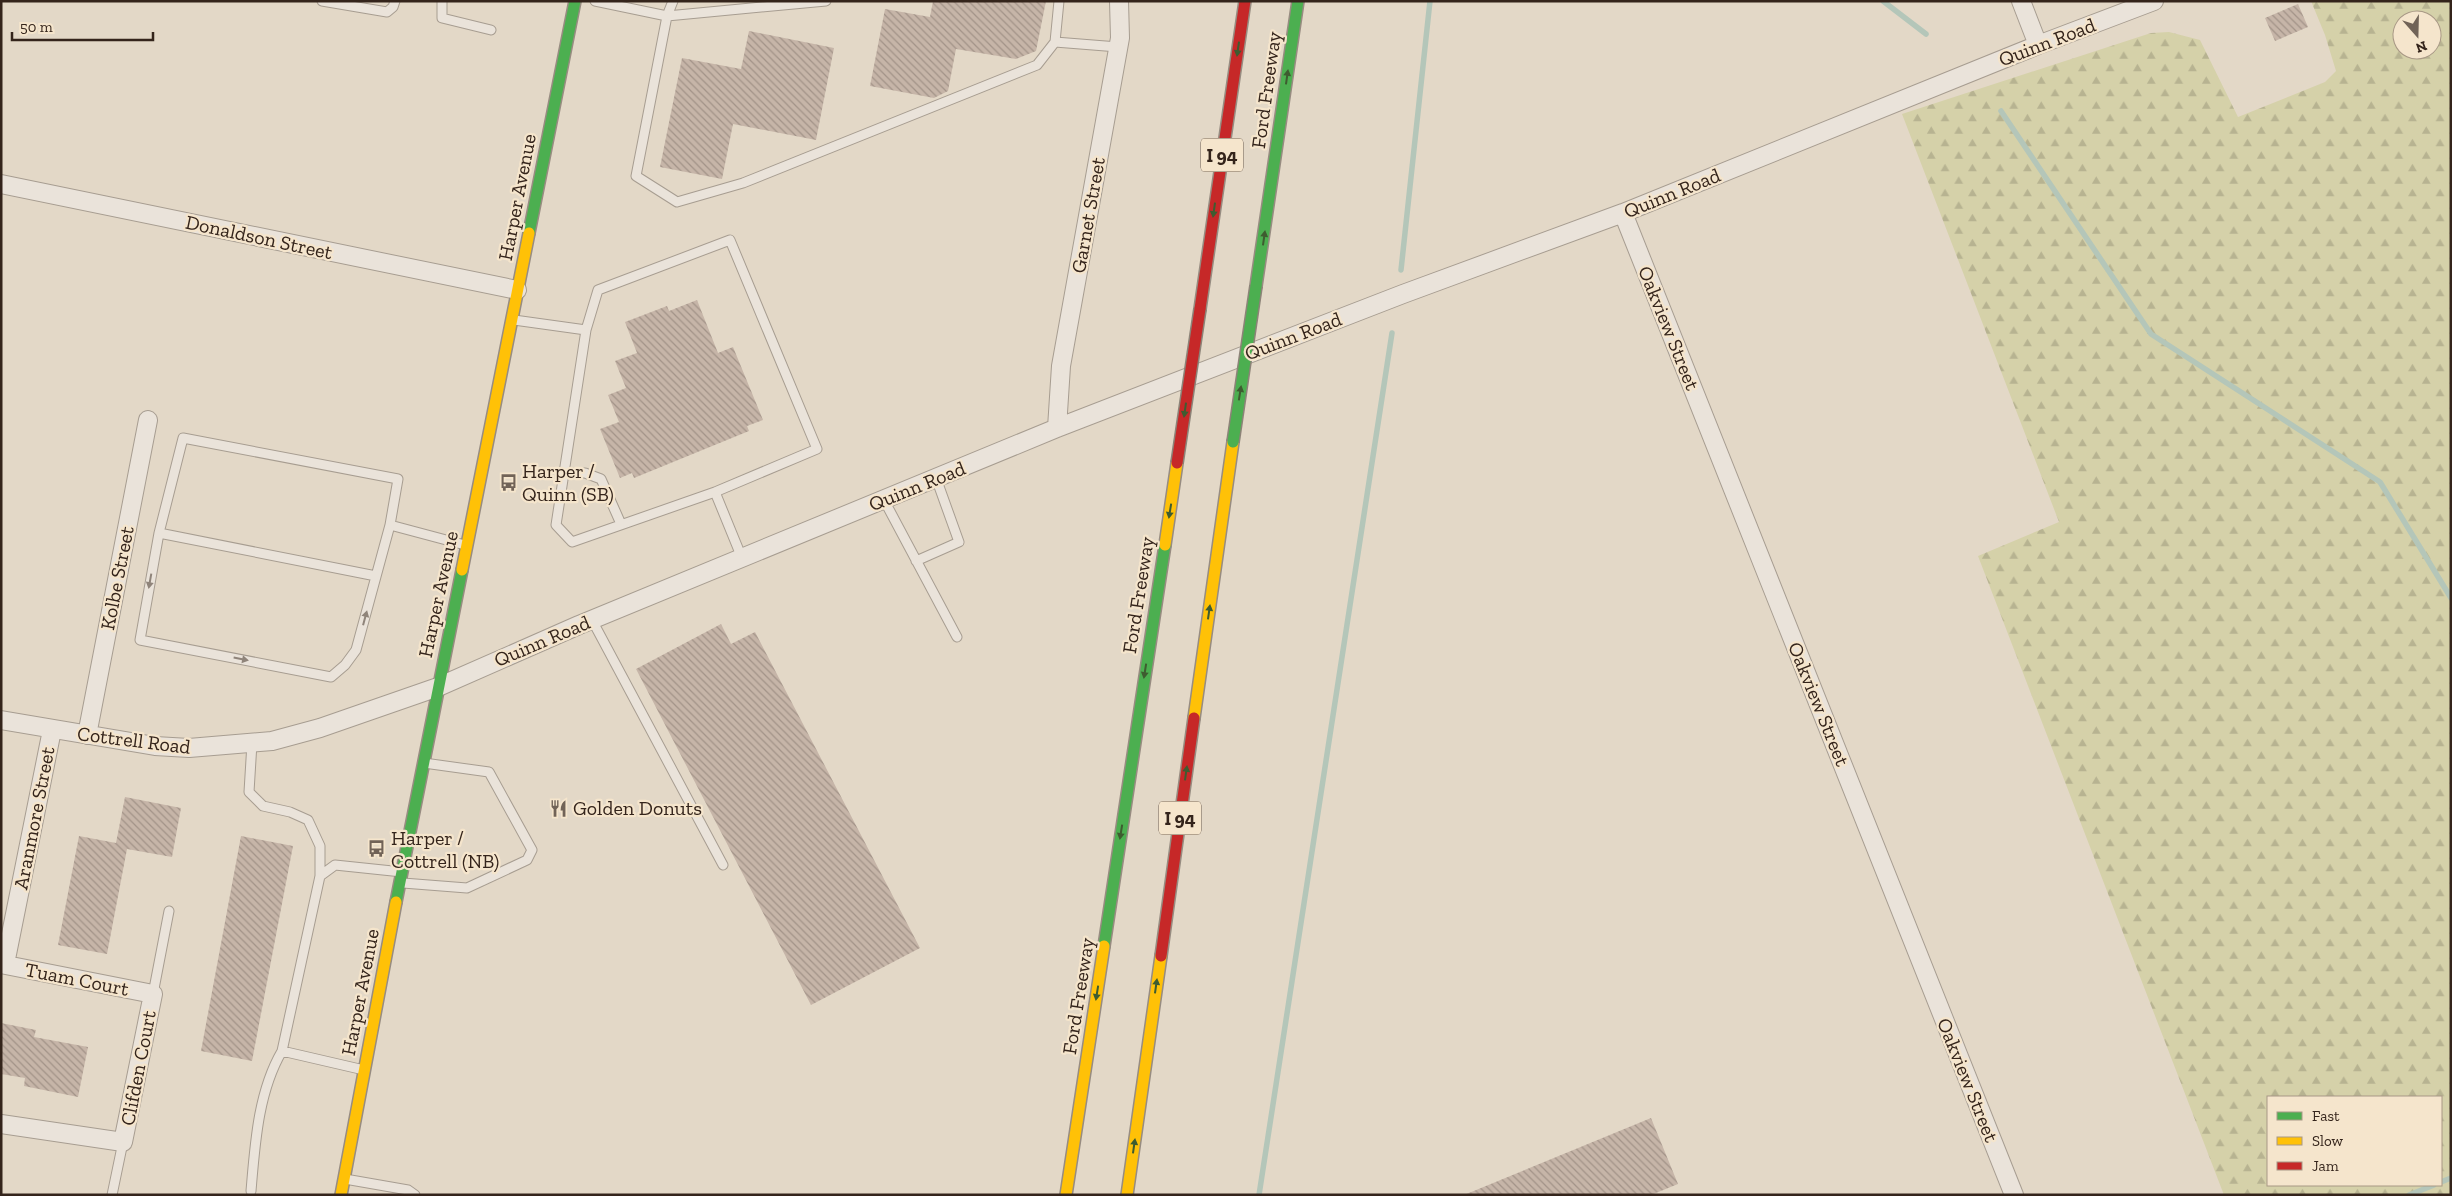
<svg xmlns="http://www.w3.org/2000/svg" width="2452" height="1196" viewBox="0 0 2452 1196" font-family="'Zilla Slab',serif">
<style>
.forest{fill:url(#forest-firs);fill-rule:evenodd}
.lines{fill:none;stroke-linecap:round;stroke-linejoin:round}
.stream{stroke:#b4c6b9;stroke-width:5.5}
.building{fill:url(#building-back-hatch)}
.lane-casing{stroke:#a79d91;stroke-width:11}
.street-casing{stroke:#a79d91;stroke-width:20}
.fast-casing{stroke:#978c81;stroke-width:14}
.slow-casing{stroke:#978c81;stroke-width:14}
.jam-casing{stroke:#978c81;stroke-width:14}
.lane{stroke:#eae3da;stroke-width:9}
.street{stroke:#eae3da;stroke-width:18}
.fast{stroke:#4caf50;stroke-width:11}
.slow{stroke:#ffc107;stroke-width:11}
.jam{stroke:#c62828;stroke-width:11}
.fast-bridge-casing{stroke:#8c8378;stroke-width:14;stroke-linecap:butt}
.jam-bridge-casing{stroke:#8c8378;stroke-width:14;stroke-linecap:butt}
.fast-bridge{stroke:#4caf50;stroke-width:11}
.jam-bridge{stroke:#c62828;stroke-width:11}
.oneway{fill:#3e5c30}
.oneway2{fill:#8f847a}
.labels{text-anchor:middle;stroke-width:4.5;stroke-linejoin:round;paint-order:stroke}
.shield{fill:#f5e5cc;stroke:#6e5e50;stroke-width:1}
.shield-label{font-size:19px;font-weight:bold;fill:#34241b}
.street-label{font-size:20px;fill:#34241b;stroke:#f5e5cc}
.poi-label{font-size:20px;fill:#34241b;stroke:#f5e5cc;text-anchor:start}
</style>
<defs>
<pattern id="forest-firs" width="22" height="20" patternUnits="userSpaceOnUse" patternTransform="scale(1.25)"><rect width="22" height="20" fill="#d5d1a9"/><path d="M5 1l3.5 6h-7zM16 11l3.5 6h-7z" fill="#b7b391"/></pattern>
<pattern id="building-back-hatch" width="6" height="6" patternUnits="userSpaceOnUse" patternTransform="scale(1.25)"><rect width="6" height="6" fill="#c6b5a8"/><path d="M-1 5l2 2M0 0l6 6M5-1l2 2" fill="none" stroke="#a29388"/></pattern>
</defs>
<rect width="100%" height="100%" fill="#e3d8c7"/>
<path class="forest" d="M2311,1h140v1194h-227l-246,-639 81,-34 -157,-408 249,-81 18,-1 31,8 38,77 87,-35 11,-11 -11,-36zM2402,20h30v30h-30zM2268,1097h173v88h-173z"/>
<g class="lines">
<path class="stream" d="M1883,1l43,33
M2001,111l150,223 229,148 71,116
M1401,270l29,-269
M2441,1182l10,-4
M1259,1195l133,-862
M2409,1195l25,-10"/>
</g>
<path class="building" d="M933,1h113l-10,50 -20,8 -60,-10 -8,42 -14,7 -64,-12 15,-77 45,8z
M2298,4l10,23 -33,14 -10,-23z
M749,31l85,17 -18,92 -83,-16 -11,55 -62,-12 22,-109 59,11z
M697,300l21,53 15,-6 30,73 -16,6 2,5 -115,47 -2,-5 -12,5 -20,-49 19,-7 -11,-27 18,-7 -11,-27 22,-8 -12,-31 42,-16 2,5z
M721,624l10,20 24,-12 165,316 -109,57 -175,-336z
M125,797l56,11 -9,49 -45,-8 -20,105 -49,-9 21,-109 37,7z
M241,836l52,10 -41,215 -51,-10z
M1,1023l35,7 -2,7 54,10 -10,50 -54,-11 1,-8 -24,-4z
M1651,1118l27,66 -27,11h-187z"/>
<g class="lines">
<defs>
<path id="lane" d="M322,1l65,11 6,-5 2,-6
M442,1v17l49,12
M595,1l72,15 -31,160 41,26 66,-19 294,-118 18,-23 63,5
M673,1l-6,15 159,-15
M1055,42l4,-41
M514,320l72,10 12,-40 132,-50 87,209 -102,43 -143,50 -16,-17 30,-195
M564,473h21l16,6 20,45
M715,492l27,66
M884,500l73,137
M390,525l-34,125 -11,15 -14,12 -191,-37 19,-107 24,-95 215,41 -8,46 75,20
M159,533l217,43
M916,561l43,-19 -23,-64
M592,620l131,245
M252,743l-3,49 14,14 27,6 18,8 12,26v30
M403,883l64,5 60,-28 5,-10 -43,-78 -65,-9
M153,994l16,-83
M364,1070l-82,-19 38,-175 15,-11 67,7
M345,1179l63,11 7,5
M251,1191c4,-47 7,-99 31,-140
M112,1195l11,-53"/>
<path id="street" d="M2021,1l17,44
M1,184l516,106
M1623,213l391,982
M1057,428l4,-62 59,-328 -1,-37
M1,720l154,26 34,2 83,-7 48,-13 118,-41 141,-62 478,-197 346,-134 220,-81 415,-168 116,-44
M87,735l61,-315
M1,964l152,30 -30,148 -122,-18
M5,964l47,-234"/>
<path id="fast" d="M529,233l46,-232
M1256,286l42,-285
M396,902l66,-332
M1104,946l61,-401"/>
<path id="slow" d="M1165,545l12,-82
M462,570l67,-337
M1194,718l39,-276
M341,1195l55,-293
M1066,1195l38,-249
M1127,1195l34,-239"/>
<path id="jam" d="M1200,309l45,-308
M1161,956l33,-238"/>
</defs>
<use href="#lane" class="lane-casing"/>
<use href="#street" class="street-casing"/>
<use href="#fast" class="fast-casing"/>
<use href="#slow" class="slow-casing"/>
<use href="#jam" class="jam-casing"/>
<use href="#lane" class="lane"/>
<use href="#street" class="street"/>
<use href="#fast" class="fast"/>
<use href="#slow" class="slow"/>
<use href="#jam" class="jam"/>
<defs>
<path id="fast-bridge" d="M1233,442l23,-156"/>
<path id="jam-bridge" d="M1177,463l23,-154"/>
</defs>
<use href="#fast-bridge" class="fast-bridge-casing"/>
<use href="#jam-bridge" class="jam-bridge-casing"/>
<use href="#fast-bridge" class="fast-bridge"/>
<use href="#jam-bridge" class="jam-bridge"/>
</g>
<defs><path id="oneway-solid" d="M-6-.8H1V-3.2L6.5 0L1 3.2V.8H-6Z" transform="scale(1.25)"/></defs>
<g class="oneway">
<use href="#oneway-solid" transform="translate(1238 49) rotate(98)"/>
<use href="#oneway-solid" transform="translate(1287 77) rotate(-82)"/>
<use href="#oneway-solid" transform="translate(1214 210) rotate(98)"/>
<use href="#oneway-solid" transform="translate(1264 238) rotate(-82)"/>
<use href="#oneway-solid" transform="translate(1240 393) rotate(-81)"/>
<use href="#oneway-solid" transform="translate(1185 410) rotate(98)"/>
<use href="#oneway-solid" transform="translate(1170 511) rotate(99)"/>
<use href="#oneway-solid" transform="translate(1209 612) rotate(-82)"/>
<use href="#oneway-solid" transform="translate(1145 671) rotate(99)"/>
<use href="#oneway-solid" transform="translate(1186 773) rotate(-82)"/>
<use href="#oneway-solid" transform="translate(1121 832) rotate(99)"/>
<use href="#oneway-solid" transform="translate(1156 986) rotate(-82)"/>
<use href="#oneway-solid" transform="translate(1097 993) rotate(99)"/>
<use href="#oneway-solid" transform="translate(1134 1146) rotate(-82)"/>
</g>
<g class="oneway2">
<use href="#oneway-solid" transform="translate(150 581) rotate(100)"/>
<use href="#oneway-solid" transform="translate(365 618) rotate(-75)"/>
<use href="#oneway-solid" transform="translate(241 659) rotate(11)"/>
</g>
<defs>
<symbol id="bus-bare" viewBox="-9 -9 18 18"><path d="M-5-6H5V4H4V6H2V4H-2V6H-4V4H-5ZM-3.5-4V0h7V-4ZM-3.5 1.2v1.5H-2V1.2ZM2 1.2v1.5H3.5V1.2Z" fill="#716357" stroke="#f5e5cc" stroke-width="2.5" paint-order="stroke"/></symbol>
<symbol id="restaurant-bare" viewBox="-9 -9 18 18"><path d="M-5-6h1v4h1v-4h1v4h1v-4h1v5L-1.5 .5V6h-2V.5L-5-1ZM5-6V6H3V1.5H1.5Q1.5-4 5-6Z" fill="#716357" stroke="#f5e5cc" stroke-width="2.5" paint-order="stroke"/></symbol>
</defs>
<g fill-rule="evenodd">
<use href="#bus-bare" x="496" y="470" width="25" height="25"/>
<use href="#restaurant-bare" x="546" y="796" width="25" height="25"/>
<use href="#bus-bare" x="364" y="836" width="25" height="25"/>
</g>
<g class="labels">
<g class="shield">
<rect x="1201" y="138.5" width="42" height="33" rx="4"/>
<rect x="1159" y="801.5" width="42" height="33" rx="4"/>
</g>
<g class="shield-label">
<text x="1222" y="162">I 94</text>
<text x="1180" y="825">I 94</text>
</g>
<g class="street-label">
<text transform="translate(2047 42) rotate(-21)" y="7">Quinn Road</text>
<text transform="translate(1266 90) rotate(-82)" y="7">Ford Freeway</text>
<text transform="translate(1672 193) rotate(-22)" y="7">Quinn Road</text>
<text transform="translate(517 197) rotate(-79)" y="7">Harper Avenue</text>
<text transform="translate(1088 215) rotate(-80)" y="7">Garnet Street</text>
<text transform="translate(259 237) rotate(12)" y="7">Donaldson Street</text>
<text transform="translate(1669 328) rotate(68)" y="7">Oakview Street</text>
<text transform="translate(1293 336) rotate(-21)" y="7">Quinn Road</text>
<text transform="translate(917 486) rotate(-22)" y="7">Quinn Road</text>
<text transform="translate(117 578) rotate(-79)" y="7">Kolbe Street</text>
<text transform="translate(438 594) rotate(-78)" y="7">Harper Avenue</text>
<text transform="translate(1138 595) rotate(-81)" y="7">Ford Freeway</text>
<text transform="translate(542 641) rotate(-23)" y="7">Quinn Road</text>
<text transform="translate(1819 704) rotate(68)" y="7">Oakview Street</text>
<text transform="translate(134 740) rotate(7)" y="7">Cottrell Road</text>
<text transform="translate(34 818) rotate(-79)" y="7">Aranmore Street</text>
<text transform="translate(77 979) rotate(11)" y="7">Tuam Court</text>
<text transform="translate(360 992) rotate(-79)" y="7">Harper Avenue</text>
<text transform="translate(1078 996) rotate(-81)" y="7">Ford Freeway</text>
<text transform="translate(138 1068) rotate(-79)" y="7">Clifden Court</text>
<text transform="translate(1968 1080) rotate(68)" y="7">Oakview Street</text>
</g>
<g class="poi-label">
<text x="522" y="478">Harper /<tspan x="522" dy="23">Quinn (SB)</tspan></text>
<text x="573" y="815">Golden Donuts</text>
<text x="391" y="845">Harper /<tspan x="391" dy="23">Cottrell (NB)</tspan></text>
</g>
</g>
<rect width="2452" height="1196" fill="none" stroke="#34241b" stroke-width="5"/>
<rect x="2267" y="1096" width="175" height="90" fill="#f5e5cc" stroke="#a89885"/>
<rect x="2277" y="1112" width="25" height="8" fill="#4caf50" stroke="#a89885"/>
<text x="2312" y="1121" font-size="15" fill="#34241b">Fast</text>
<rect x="2277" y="1137" width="25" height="8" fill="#ffc107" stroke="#a89885"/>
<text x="2312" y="1146" font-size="15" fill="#34241b">Slow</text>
<rect x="2277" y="1162" width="25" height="8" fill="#c62828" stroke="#a89885"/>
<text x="2312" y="1171" font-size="15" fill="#34241b">Jam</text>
<g transform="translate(2417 35) rotate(160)"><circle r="24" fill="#f5e5cc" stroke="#a89885"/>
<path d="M0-4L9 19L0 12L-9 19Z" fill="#716357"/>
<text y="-8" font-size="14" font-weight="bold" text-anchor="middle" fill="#34241b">N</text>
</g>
<path d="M12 32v8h141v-8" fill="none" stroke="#34241b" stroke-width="2.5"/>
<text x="20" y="32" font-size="15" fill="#34241b" stroke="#f5e5cc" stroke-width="4" paint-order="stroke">50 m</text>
</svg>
